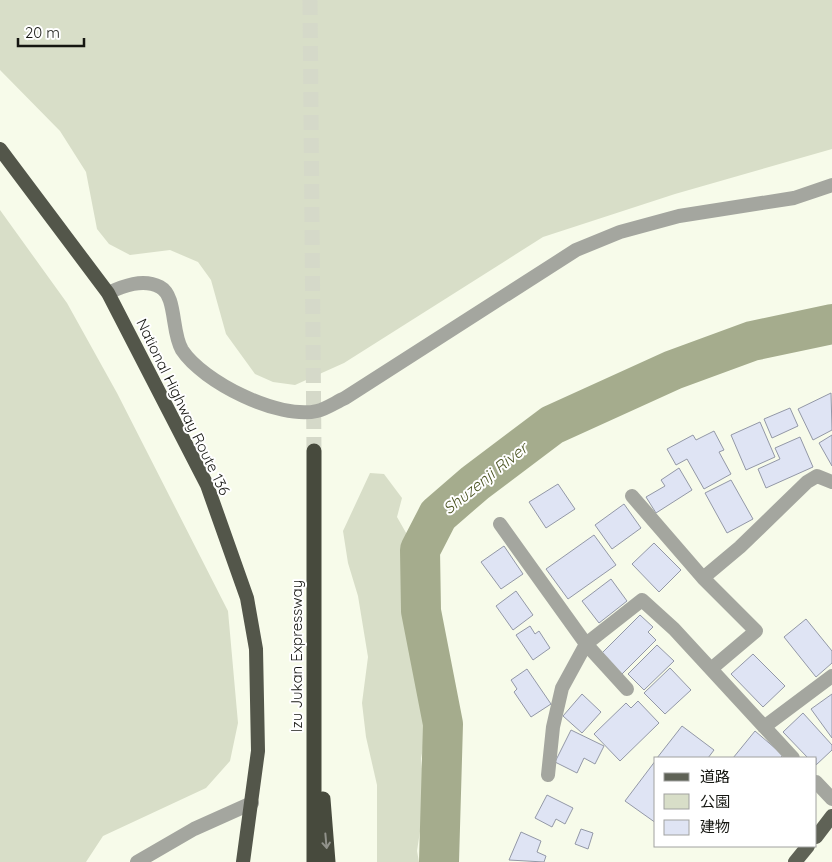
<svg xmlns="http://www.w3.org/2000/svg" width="832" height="862" viewBox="0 0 832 862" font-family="Quicksand,'Noto Sans JP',sans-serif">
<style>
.green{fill:#d8dec8}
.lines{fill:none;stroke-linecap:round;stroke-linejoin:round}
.river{stroke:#a5ac8d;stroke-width:40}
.building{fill:#dfe4f4;stroke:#9398a7}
.motorway-tunnel{stroke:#d5d9c9;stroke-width:15;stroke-dasharray:15 8;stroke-linecap:butt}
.minor{stroke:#a4a69f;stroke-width:14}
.tertiary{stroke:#a4a69f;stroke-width:14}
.primary{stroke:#5f6256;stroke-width:14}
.trunk{stroke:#53564a;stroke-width:14}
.motorway{stroke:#474a3d;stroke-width:15}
.oneway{stroke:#91928b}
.labels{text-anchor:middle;stroke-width:4;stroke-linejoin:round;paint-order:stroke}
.street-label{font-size:15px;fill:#151611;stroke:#fff}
.water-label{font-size:16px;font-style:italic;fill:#4c5523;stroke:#fff}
</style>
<rect width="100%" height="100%" fill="#f7fbea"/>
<path class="green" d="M0,0h832v149l-157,45 -132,43 -199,126 -49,22 -22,-3 -18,-8 -29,-40 -15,-54 -13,-18 -28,-12 -40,5 -21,-11 -12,-15 -11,-57 -26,-41 -60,-61z
M0,210l67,93 50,90 111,218 10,112 -8,38 -24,27 -103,48 -17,26h-86z
M370,473l14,1 18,24 -5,19 12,21 -2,19 5,73 18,76 -9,53 4,39 -8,53 2,11h-42v-77l-11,-48 -4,-34 6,-46 -10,-61 -10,-33 -5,-32z"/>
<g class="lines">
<path class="river" d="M439,862l4,-138 -22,-113 -1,-61 18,-35 37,-32 77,-58 121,-55 79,-29 80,-17"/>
</g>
<path class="building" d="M831,393l1,37 -19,10 -15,-31z
M790,408l8,18 -26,12 -8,-19z
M760,422l15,35 -29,13 -15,-35z
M714,431l10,19 -5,2 12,22 -27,15 -17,-30 -11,6 -9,-16 26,-14 3,5z
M832,435v31l-13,-23z
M800,437l13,30 -47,21 -8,-19 22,-10 -5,-11z
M679,468l13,22 -36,23 -10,-16 19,-11 -4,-6z
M731,480l22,39 -26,14 -22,-40z
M558,484l17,25 -29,19 -17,-26z
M624,504l17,24 -29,21 -17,-24z
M594,535l22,30 -48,34 -22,-30z
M654,543l27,27 -22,22 -27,-28z
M504,546l19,28 -22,15 -20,-27z
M611,579l16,22 -28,22 -17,-22z
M516,591l17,24 -20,15 -17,-24z
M640,615l13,12 -5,5 8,8 -34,34 -21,-20z
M806,619l26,32v12l-16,14 -32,-40z
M530,626l5,8 4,-3 11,17 -17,12 -17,-25z
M657,645l17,16 -30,29 -16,-16z
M753,654l32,32 -22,21 -32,-33z
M670,668l21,22 -26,24 -21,-21z
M527,669l24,35 -20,13 -17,-25 3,-3 -6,-9z
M582,694l19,18 -19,21 -19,-17z
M832,694v44l-21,-29z
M638,701l21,22 -39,38 -26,-27 32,-31 5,5z
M803,713l29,32v5l-16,15v-7h-8l-25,-26z
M682,726l32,24 -6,8h-51z
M571,730l33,16 -9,18 -11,-6 -7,15 -22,-11z
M755,731l28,24 -3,3h-47z
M656,760v63l-31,-22z
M547,795l26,13 -8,16 -9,-5 -4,8 -17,-9z
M581,829l12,4 -5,16 -13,-5z
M521,832l20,9 -4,11 9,4 -2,6 -35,-2z"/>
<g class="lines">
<path class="motorway-tunnel" d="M310,0l4,451"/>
<path class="minor" d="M632,496l71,82
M500,524l86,120 56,-44 32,29 119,129
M711,669l45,-38 -53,-53 37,-31 67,-65 10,-6 15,6
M764,727l68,-51
M548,775l5,-48 9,-39 24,-44 41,45
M816,782l16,17
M137,862l57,-33 58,-26"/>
<path class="tertiary" d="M108,293c15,-7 35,-15 52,-6 17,9 11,45 22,63 21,32 97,70 135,61 9,-2 19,-9 28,-13l231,-148 44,-18 59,-16 115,-18 38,-13"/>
<path class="primary" d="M816,837l16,-21
M795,862l13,-16"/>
<path class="trunk" d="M0,149l108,144 99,192 40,113 9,51 2,102 -15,111"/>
<path class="motorway" d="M323,799l5,63
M314,862v-411"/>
</g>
<defs><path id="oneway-shaft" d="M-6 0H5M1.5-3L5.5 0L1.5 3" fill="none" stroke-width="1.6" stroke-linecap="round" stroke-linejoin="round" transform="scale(1.25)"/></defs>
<use class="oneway" href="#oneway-shaft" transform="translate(326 841) rotate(85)"/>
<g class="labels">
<g class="street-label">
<text transform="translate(183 407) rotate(64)" y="5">National Highway Route 136</text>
<text transform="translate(297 656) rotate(-90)" y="5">Izu Jukan Expressway</text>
</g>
<g class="water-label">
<text transform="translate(485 478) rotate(-39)" y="6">Shuzenji River</text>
</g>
</g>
<rect x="654" y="757" width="162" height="90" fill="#ffffff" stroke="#a1a2a0"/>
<rect x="664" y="773" width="25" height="8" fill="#5f6256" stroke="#a1a2a0"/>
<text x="700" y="782" font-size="15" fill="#151611">道路</text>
<rect x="664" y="794" width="25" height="15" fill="#d8dec8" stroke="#a1a2a0"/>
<text x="700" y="807" font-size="15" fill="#151611">公園</text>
<rect x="664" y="820" width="25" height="15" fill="#dfe4f4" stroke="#a1a2a0"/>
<text x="700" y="832" font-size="15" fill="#151611">建物</text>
<path d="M18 38v8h66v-8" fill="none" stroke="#151611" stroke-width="2.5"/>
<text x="25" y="38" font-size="15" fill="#151611" stroke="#ffffff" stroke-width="4" paint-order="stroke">20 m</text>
</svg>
